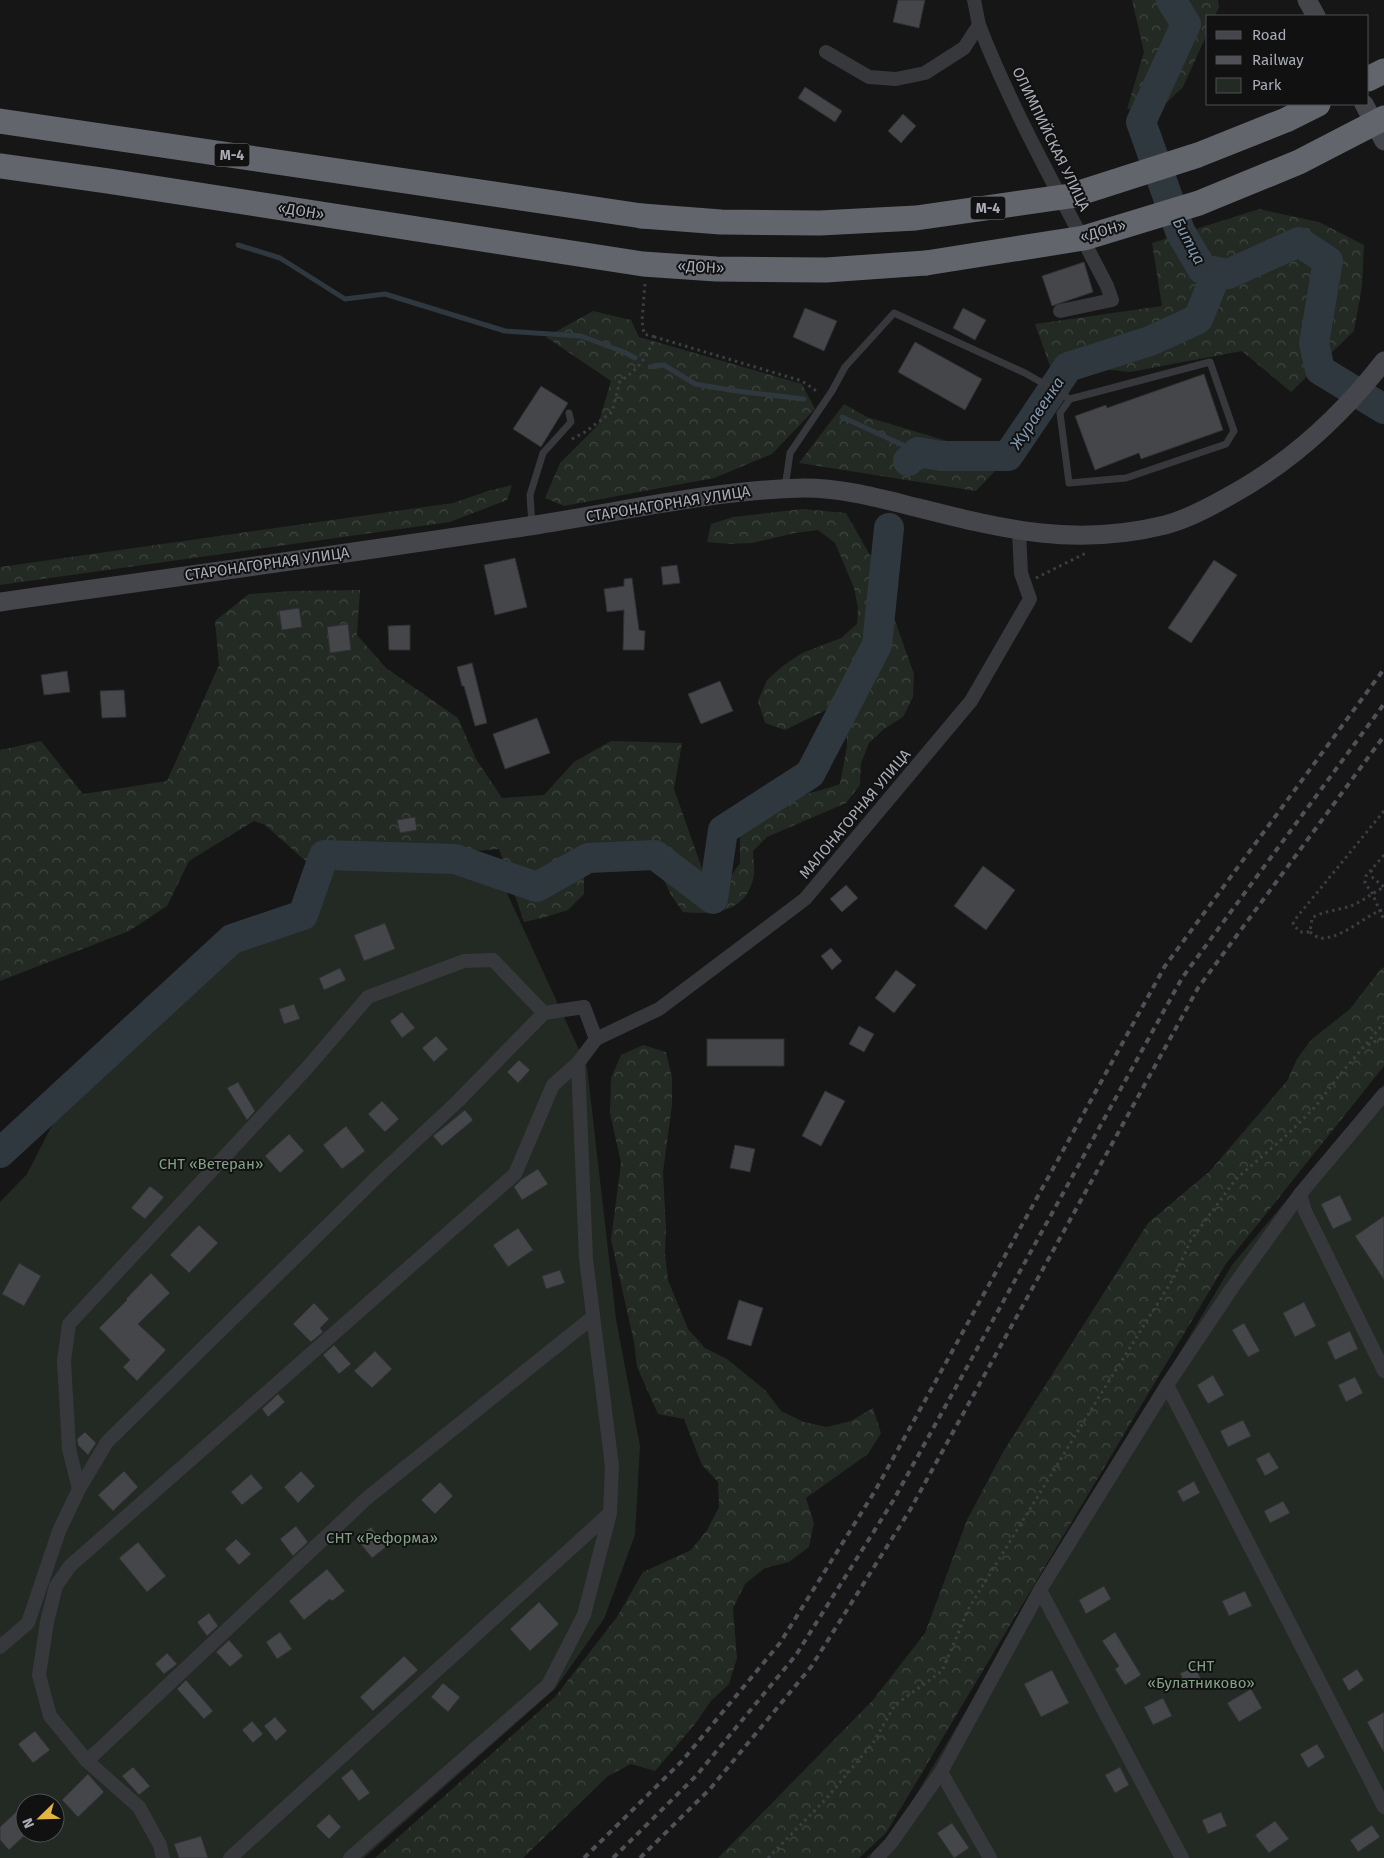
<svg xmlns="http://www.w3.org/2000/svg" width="1384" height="1858" font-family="'Fira Sans',sans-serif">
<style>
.green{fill:#222a23;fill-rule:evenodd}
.forest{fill:url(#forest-crowns)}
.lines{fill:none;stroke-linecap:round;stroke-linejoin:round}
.stream{stroke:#30383f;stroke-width:5}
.river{stroke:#30383f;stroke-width:30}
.building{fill:#45464a;stroke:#303033}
.path{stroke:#3d3e43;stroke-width:3;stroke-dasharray:2.5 4;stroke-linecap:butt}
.lane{stroke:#37383c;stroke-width:7}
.street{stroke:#37383c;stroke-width:14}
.secondary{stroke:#45464c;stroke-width:19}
.highway{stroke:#63656d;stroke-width:25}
.rail{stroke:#505157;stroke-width:4;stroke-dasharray:6 5;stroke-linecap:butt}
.highway-bridge{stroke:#63656d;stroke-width:25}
.labels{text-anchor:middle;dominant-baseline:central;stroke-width:4;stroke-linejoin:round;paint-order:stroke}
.shield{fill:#111112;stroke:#7b7e85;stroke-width:1}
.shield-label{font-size:14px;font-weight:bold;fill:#a9acb6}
.street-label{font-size:15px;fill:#a9acb6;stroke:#111112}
.park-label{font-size:15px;fill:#81a084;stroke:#111112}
.water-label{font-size:16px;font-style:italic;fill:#8298af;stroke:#111112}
</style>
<defs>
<pattern id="forest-crowns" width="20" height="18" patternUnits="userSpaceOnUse" patternTransform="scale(1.25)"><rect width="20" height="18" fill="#222a23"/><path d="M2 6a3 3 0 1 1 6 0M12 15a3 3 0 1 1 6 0" fill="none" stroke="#3f4641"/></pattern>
</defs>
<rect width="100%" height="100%" fill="#161617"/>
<g class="green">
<path d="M490,856L587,1067L616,1319L640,1446L635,1535L604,1619L555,1689L364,1858H0V1202L27,1174L86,1059L334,871ZM25,1803H55V1833H25Z"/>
<polygon points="1384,1084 1384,1858 866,1858 892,1835 1232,1265"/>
</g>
<g class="forest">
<polygon points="1132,0 1218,0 1219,7 1215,16 1208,16 1208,32 1183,87 1157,112 1127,109 1144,52"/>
<polygon points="1259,209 1319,222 1364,245 1362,286 1354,331 1291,392 1242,351 1130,372 1093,368 1051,369 1035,324 1162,306 1152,243"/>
<polygon points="593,311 631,320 639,337 802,384 815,409 772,454 714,478 564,506 545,498 560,463 598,425 611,381 546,337"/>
<polygon points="844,404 867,417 974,449 996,470 976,491 799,463"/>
<polygon points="512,485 507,500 450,522 0,585 0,567 453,503 488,491"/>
<path d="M802,509L846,513L874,562L914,674L913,697L903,717L884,729L869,743L861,763L860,785L846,803L767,837L753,851C753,859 755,868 754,875C747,913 715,915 683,912L671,895L661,874L643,860L622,852L599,854L584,871V894L568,910L546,917L524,922L499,849L309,864L265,825L254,821L189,861L167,906L129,931L0,981V750L41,741L83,794L167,781L219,665L215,621L249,594L291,591L360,590L357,635L386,668L458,718L476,759L502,798L544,795L574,762L611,741L682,743L674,789L704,874L724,886L740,863V830C759,819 777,804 798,797C812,792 826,789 840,784L847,746L846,718L826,710L785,730L765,723L758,701L767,680L784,665L802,653L841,638L857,624L858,608L854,588L835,543L818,530L795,533L752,543L729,544L707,542L711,524L733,517Z"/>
<polygon points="1384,967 1384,1066 1225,1265 886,1833 859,1858 718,1858 873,1700 925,1633 967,1520 1003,1452 1148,1223 1209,1172 1287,1081 1297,1059 1311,1040 1350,1009 1380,970"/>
<polygon points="643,1045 666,1052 672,1078 672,1105 663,1172 666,1228 665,1254 668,1280 688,1329 705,1348 727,1359 766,1391 781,1411 804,1422 827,1427 851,1421 873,1408 881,1433 868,1454 806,1498 814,1523 809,1547 789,1562 765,1568 745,1584 733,1608 737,1658 729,1684 711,1701 695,1724 655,1771 631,1764 608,1776 523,1858 375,1858 555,1697 617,1617 643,1572 691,1550 707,1530 719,1507 718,1482 702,1465 684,1419 658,1414 637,1367 634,1342 611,1240 621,1163 610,1113 611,1078 621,1055"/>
</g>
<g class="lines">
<g class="stream">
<polyline points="238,245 280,258 345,299 385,294 505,331 581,336 624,352 635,358"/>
<polyline points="650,367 664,365 695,384 736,391 804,399"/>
<polyline points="842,417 918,452"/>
</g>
<g class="river">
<polyline points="1171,0 1186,24 1141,122 1180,231 1202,269 1228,274 1299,242 1328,261 1314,343 1320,370 1384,409"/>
<polyline points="908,461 918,452 941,456 1008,456 1068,367 1150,341 1198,319 1217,272"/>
<polyline points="0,1153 232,939 303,915 324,855 455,859 537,887 588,858 655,855 713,899 723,830 810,774 877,645 889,528"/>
</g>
</g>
<g class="building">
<polygon points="898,0 925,0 919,28 893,22"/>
<polygon points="805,87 842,111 835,122 798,98"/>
<polygon points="903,114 916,126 901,143 888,131"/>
<polygon points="1084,262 1093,292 1052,306 1042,276"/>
<polygon points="805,308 837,321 824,351 793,337"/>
<polygon points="963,308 986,320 975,340 953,328"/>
<polygon points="915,342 982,379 965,410 898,372"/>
<polygon points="1204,374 1223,430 1141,459 1139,453 1095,470 1075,416 1106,405 1107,408"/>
<polygon points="541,386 568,403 541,447 513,429"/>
<polygon points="515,558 527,607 495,615 484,565"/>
<polygon points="1214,560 1237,575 1191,643 1168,628"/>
<polygon points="677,565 680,583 663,585 661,567"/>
<polygon points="632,578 639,630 645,631 644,650 623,650 624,610 607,612 604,589 624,586 624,579"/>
<polygon points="299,608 302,627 282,630 279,611"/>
<polygon points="348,624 351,650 330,653 327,627"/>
<polygon points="410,625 410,650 389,650 388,626"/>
<polygon points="472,663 487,723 475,726 464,686 462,686 457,667"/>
<polygon points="67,671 70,692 44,695 41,675"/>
<polygon points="720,681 733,711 701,724 688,694"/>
<polygon points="124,690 126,717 102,718 100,691"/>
<polygon points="537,718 550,753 505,769 493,734"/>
<polygon points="415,817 417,830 400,833 397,820"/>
<polygon points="983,866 1015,890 986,930 954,906"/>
<polygon points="846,885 858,898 842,912 830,899"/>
<polygon points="385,923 395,949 364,961 354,935"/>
<polygon points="831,948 842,961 832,970 821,956"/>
<polygon points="340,968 346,980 324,990 319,978"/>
<polygon points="896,970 916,985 894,1013 875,998"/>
<polygon points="294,1004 300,1019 284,1024 279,1009"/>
<polygon points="402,1012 415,1028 402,1038 390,1021"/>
<polygon points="859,1026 874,1034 864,1052 849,1044"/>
<polygon points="436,1036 448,1049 434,1062 422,1048"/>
<rect x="707" y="1039" width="77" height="27"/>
<polygon points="519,1060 530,1070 518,1083 507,1072"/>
<polygon points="238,1082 255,1111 247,1120 227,1088"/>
<polygon points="825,1091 845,1101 821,1146 802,1136"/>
<polygon points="382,1101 399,1119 385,1132 368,1114"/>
<polygon points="465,1110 473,1120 442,1146 433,1136"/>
<polygon points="346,1126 365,1151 342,1169 323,1145"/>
<polygon points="289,1134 304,1151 280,1173 265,1156"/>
<polygon points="735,1145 755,1149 750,1172 730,1168"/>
<polygon points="538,1169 548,1184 522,1200 514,1187 522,1179"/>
<polygon points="150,1186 164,1197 145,1219 131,1208"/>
<polygon points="1340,1195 1352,1220 1333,1229 1321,1204"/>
<polygon points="1384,1216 1384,1280 1355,1236"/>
<polygon points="199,1225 218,1243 189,1273 170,1255"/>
<polygon points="518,1228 533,1250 508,1267 493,1245"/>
<polygon points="19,1263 41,1276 24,1306 2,1294"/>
<polygon points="560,1270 565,1283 546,1289 542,1276"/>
<polygon points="151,1273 170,1293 138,1324 166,1350 137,1381 123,1367 130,1360 99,1328 127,1300 126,1299"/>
<polygon points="739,1300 763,1308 751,1346 727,1339"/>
<polygon points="1304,1302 1316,1326 1295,1337 1283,1313"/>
<polygon points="314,1303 329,1319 320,1328 323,1332 311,1342 293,1324"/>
<polygon points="1244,1323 1260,1351 1248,1357 1232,1330"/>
<polygon points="1350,1331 1358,1349 1335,1360 1327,1342"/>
<polygon points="334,1345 351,1364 339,1374 323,1355"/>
<polygon points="375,1351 392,1369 372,1388 354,1371"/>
<polygon points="1213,1375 1224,1395 1208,1404 1197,1385"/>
<polygon points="1355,1377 1363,1393 1346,1402 1338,1385"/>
<polygon points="278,1394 285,1402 268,1417 262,1409"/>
<polygon points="1243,1420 1251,1436 1228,1447 1220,1431"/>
<polygon points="85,1432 96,1443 88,1455 78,1445 77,1439"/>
<polygon points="1269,1452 1279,1468 1265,1476 1256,1459"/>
<polygon points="124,1471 138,1487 113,1511 98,1495"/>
<polygon points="301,1471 315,1486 298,1503 284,1487"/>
<polygon points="251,1474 263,1488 242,1505 231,1492"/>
<polygon points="1194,1481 1200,1493 1183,1502 1177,1491"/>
<polygon points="440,1482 453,1496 435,1514 421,1500"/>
<polygon points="1283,1501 1290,1513 1270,1523 1264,1511"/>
<polygon points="296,1526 308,1542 293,1556 280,1539"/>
<polygon points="371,1527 386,1547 372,1558 356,1538"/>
<polygon points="236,1539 251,1554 239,1565 225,1549"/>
<polygon points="138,1542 166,1576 147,1592 119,1558"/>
<polygon points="327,1569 345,1591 332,1601 330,1599 304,1620 289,1601"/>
<polygon points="1104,1586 1111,1599 1086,1614 1079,1600"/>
<polygon points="1245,1591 1252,1606 1229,1616 1222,1601"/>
<polygon points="539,1602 559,1624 530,1651 510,1629"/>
<polygon points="209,1613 218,1626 207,1636 197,1622"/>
<polygon points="280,1632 292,1649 277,1659 266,1642"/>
<polygon points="1115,1632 1141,1675 1125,1685 1115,1669 1119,1666 1102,1641"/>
<polygon points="229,1640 243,1656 230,1667 216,1652"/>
<polygon points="167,1653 177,1664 164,1674 155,1664"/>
<polygon points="404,1656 418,1670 373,1711 360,1697"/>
<polygon points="1196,1667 1202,1683 1187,1689 1180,1673"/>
<polygon points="1357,1669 1364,1680 1349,1691 1342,1679"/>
<polygon points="1052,1670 1069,1703 1041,1717 1024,1684"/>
<polygon points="186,1680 213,1711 204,1719 177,1689"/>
<polygon points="443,1683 460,1697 448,1712 431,1697"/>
<polygon points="1251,1689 1262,1708 1239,1722 1227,1703"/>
<polygon points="1163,1698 1172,1716 1153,1725 1144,1707"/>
<polygon points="1384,1712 1384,1753 1367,1722"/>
<polygon points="275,1717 287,1731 276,1741 264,1726"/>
<polygon points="252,1721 263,1734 253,1743 242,1730"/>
<polygon points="35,1731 50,1750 33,1763 18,1744"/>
<polygon points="1317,1744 1325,1757 1308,1768 1300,1754"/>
<polygon points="133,1767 150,1786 139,1795 122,1776"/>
<polygon points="1120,1767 1129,1785 1115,1793 1105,1775"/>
<polygon points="352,1769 370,1793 359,1801 341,1778"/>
<polygon points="88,1774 104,1792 78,1817 62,1800"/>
<polygon points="17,1811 25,1820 25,1835 9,1850 0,1840 0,1827"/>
<polygon points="1221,1812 1227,1826 1208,1834 1202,1820"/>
<polygon points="329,1814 341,1827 329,1839 316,1826"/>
<polygon points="1275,1821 1289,1839 1269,1853 1255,1835"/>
<polygon points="952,1823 969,1848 954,1858 937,1833"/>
<polygon points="1372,1825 1380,1837 1358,1852 1350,1840"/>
<polygon points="201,1836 208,1858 179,1858 174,1844"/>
</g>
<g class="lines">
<g class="path">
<polyline points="645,284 642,321 644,334 655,337"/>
<path d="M572,439L585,432L612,412L620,381C639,369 646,358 655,337L802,381L818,392"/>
<polyline points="1036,578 1086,553"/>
<path d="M1384,811L1297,917L1293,924L1300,932H1310L1312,918C1322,911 1341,910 1353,905C1364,900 1373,893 1384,887"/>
<polyline points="1384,855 1366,876 1365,883 1372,893 1384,920"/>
<polyline points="1371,870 1373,878 1384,887"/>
<path d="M1310,932C1314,935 1318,939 1324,938C1346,936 1364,916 1384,909"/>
<polyline points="1368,1045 1380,1039 1384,1039"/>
<polyline points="768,1858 826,1799 873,1743 895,1705 942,1671 969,1608 1099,1397 1173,1279 1191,1240 1236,1179 1289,1133 1316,1106 1338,1077 1384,1023"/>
</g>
<g class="lane">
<polyline points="785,488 790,453 832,391 845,367 894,313 1025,373 1070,399 1210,362 1234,431 1226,444 1126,478 1069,483 1060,413 1070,399"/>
<polyline points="532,525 530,495 543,453 571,422 569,413"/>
</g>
<g class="street">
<path d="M979,25C1014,115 1063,200 1107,286L1112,300L1060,311"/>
<polyline points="826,52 869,77 896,79 925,73 964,48 979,25 974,0"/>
<polyline points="1300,1194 1305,1211 1384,1371"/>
<polyline points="1167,1385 1384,1807"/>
<polyline points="79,1489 69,1449 64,1361 69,1324 307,1068 368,997 464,961 493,960 544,1013"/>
<polyline points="1040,1590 1182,1858"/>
<polyline points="0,1647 28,1623 59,1531 79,1489 107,1442 380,1174 458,1101 544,1013 584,1007 596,1039"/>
<polyline points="87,1761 367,1498 593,1317"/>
<polyline points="941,1772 990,1858"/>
<polyline points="163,1858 160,1845 139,1807 87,1761 50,1716 39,1675 47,1622 56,1586 70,1566 515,1174 553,1085 578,1063"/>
<polyline points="230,1858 610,1513"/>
<polyline points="350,1858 548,1685 584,1615 610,1513 612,1466 586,1259 578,1063 596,1039 659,1009 805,899 971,701 1030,599 1021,573 1019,531"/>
<polyline points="877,1858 891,1843 941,1772 1040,1590 1167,1385 1232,1288 1300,1194 1384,1094"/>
</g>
<g class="secondary">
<polyline points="1307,0 1316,16"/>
<polyline points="1364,104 1384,141"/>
<path d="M0,602C176,577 353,553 529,526C621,512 712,490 804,488C844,488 882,499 919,508C1006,530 1076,547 1165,525C1188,519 1210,507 1231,495C1291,462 1342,415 1384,361"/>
</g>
<g class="highway">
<polyline points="1368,79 1384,71"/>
<polyline points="0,121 642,216"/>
<polyline points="0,166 108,181 643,264 716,269 826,270 926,263"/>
</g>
<g class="rail">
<polyline points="584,1858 682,1761 780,1643 875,1491 1165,966 1384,669"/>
<polyline points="613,1858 696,1776 796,1655 893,1501 1182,978 1384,704"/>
<polyline points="640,1858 710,1789 811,1667 910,1510 1198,988 1384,736"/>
</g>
<g class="highway-bridge">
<polyline points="642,216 721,222 820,223 916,218 1070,196 1198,155 1286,120 1318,104"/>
<polyline points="926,263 1084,238 1199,203 1299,162 1384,118"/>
</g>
</g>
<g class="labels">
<g class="shield">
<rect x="214.5" y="143.5" width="35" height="23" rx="4"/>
<rect x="970.5" y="196.5" width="35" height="23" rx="4"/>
</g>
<g class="shield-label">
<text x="232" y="155">М-4</text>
<text x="988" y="208">М-4</text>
</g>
<g class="street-label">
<text transform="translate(1051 139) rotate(64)">ОЛИМПИЙСКАЯ УЛИЦА</text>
<text transform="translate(301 211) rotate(9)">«ДОН»</text>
<text transform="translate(1103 231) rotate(-16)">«ДОН»</text>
<text transform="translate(701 267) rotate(3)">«ДОН»</text>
<text transform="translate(668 504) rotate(-9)">СТАРОНАГОРНАЯ УЛИЦА</text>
<text transform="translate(267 564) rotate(-8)">СТАРОНАГОРНАЯ УЛИЦА</text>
<text transform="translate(855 814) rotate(-50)">МАЛОНАГОРНАЯ УЛИЦА</text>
</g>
<g class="park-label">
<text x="211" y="1164">СНТ «Ветеран»</text>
<text x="382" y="1538">СНТ «Реформа»</text>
<text x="1201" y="1666">СНТ<tspan x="1201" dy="17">«Булатниково»</tspan></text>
</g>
<g class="water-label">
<text transform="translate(1189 241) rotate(62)">Битца</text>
<text transform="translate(1037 413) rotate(-56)">Журавенка</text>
</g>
</g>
<rect x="1206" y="15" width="162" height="90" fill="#111112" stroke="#4e4f54"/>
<rect x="1216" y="31" width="25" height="8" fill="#45464c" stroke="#4e4f54"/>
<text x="1252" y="40" font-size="15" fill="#a9acb6">Road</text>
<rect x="1216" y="56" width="25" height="8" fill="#505157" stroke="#4e4f54"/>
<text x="1252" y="65" font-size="15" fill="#a9acb6">Railway</text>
<rect x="1216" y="78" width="25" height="15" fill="#222a23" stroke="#4e4f54"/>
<text x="1252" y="90" font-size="15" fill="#a9acb6">Park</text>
<g transform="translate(40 1818) rotate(247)"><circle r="24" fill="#111112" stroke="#4e4f54"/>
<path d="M0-4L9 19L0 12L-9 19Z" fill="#e3b442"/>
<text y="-8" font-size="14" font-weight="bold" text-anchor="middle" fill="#a9acb6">N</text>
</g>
</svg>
